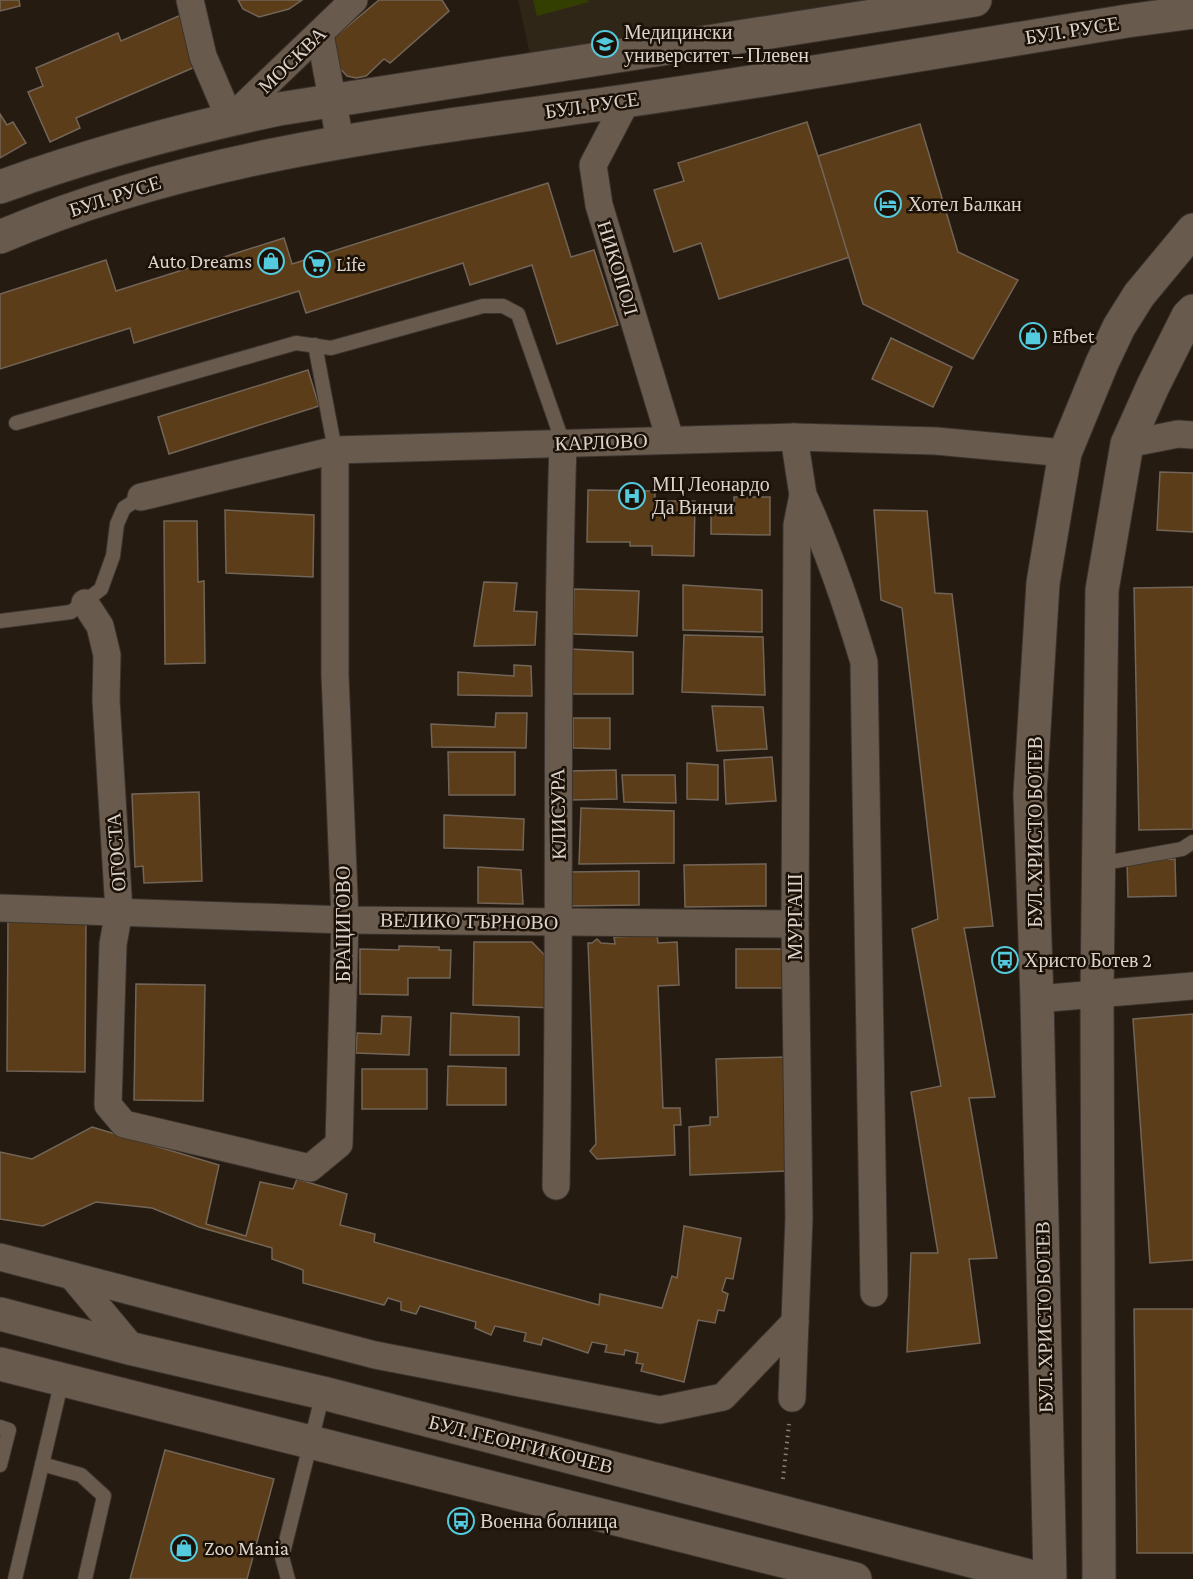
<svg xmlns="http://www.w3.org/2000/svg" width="1193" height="1579" font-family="'Crimson Pro',serif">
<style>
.education{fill:#302617}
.green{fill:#333f01}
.building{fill:#5c3d19;stroke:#726558;stroke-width:1.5}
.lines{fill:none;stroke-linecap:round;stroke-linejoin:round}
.lane-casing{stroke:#3b332e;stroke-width:16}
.street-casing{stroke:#3b332e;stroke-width:29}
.secondary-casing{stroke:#3b332e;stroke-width:35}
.path{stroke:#877f76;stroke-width:4;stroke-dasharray:1.5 4.5;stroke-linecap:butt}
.lane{stroke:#685b4e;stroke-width:14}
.street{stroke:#685b4e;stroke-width:27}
.secondary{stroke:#685b4e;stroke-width:33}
.labels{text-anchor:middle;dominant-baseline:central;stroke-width:5;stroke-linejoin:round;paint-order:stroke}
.street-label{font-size:20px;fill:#dbd4cd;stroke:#1c1107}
.poi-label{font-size:20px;fill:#dbd4cd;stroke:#1c1107;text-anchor:start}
</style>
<rect width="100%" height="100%" fill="#251b10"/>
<polygon class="education" points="518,0 939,0 534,72"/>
<polygon class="green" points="533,0 588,0 589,2 537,16"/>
<g class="building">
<polygon points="0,0 19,0 20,6 0,11"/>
<polygon points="238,0 302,0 289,9 259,17 243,9"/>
<polygon points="379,0 442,0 449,11 390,63 384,59 366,76 356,78 347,76 335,63 330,41"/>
<polygon points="181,15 202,64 76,118 80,128 50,142 28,92 43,86 36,68 118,33 121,41"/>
<polygon points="0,114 7,125 13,122 26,143 0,158"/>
<polygon points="807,122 850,257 719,299 701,243 674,252 654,190 684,181 678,163"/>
<polygon points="920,124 958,252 1018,280 973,359 863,304 818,156"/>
<polygon points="548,183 571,257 594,250 618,325 557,344 532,265 470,285 463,263 306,313 299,291 134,343 130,328 0,369 0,294 106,260 116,291 284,238 292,264"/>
<polygon points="891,338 952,367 933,407 872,379"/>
<polygon points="308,370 319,406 169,454 158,417"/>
<polygon points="1160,472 1193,473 1193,532 1157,530"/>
<polygon points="588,490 655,491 655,501 695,501 694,556 652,555 652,546 630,546 630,542 587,542"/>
<polygon points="734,497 770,497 770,535 711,534 711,513 734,514"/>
<polygon points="225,510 314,515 313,577 226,573"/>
<polygon points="874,510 927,511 935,593 952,594 993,926 964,928 995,1097 969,1098 997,1258 969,1259 980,1343 907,1352 911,1253 938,1253 911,1092 941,1086 912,929 938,919 902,608 881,600"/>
<polygon points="164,521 197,521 198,582 204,581 205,663 165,664"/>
<polygon points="484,582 517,583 514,611 537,612 535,645 474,646"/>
<polygon points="683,585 762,590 762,632 683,630"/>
<polygon points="1193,587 1193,829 1139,830 1134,588"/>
<polygon points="574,589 639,591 637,636 573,634"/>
<polygon points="684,635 763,637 765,695 682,692"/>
<polygon points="570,649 633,652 633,694 569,694"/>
<polygon points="514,665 531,666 532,696 458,695 458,672 514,676"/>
<polygon points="712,706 763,707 767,749 717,751"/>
<polygon points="496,713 527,713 526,748 432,747 431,724 495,727"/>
<polygon points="573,718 610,718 610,749 573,748"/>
<polygon points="448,752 515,752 515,795 449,795"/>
<polygon points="772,757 776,801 726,804 724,760"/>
<polygon points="687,763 718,765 718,800 687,799"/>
<polygon points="616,770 617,799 570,800 570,771"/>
<polygon points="622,775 675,775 676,803 624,802"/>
<polygon points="199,792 202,881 144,883 143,866 135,867 132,794"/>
<polygon points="581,808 674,811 674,863 579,864"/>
<polygon points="444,815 524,819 523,850 444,848"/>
<polygon points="1175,859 1176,896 1128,897 1127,861"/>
<polygon points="766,864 766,906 685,907 684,865"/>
<polygon points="478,867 521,870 523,904 478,903"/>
<polygon points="639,871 639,905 570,906 569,872"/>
<polygon points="8,919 86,920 85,1072 7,1071"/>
<polygon points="657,935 658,943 677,942 679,985 658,986 663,1108 680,1108 681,1125 674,1125 675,1155 597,1159 590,1151 596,1144 588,943 592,943 597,939 601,943 615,944 614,937"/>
<polygon points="474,942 532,942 553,964 554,1008 473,1005"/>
<polygon points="399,946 439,947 439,950 451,950 450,978 408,978 408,995 360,994 360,949 399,950"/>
<rect x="736" y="949" width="49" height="39"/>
<polygon points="136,984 205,985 203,1101 134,1100"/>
<polygon points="451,1013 519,1017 519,1055 450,1055"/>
<polygon points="1193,1014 1193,1260 1150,1263 1133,1019"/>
<polygon points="382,1016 411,1017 409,1055 356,1053 357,1033 381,1034"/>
<polygon points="784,1057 788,1171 690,1175 689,1127 710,1125 710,1117 718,1117 716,1059"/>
<polygon points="448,1066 506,1068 506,1105 447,1105"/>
<rect x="362" y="1069" width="65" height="40"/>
<polygon points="92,1127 219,1165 206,1224 246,1236 260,1182 293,1189 297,1179 347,1194 340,1225 375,1234 374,1242 599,1305 600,1294 662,1308 672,1276 677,1278 684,1226 741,1238 733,1279 726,1278 722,1291 728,1294 724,1311 718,1310 715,1323 698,1320 684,1382 641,1371 643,1364 636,1363 638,1353 625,1350 624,1355 605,1352 607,1345 592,1342 588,1353 543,1338 541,1345 524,1341 526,1333 495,1326 491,1335 475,1328 476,1322 420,1306 416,1314 401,1310 401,1302 388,1298 384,1305 303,1283 303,1270 272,1259 272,1248 199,1227 152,1208 96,1202 43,1226 0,1219 0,1152 32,1159"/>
<polygon points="1134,1309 1193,1309 1193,1553 1137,1553"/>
<polygon points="165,1450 274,1479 247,1579 130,1579"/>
</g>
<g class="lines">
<defs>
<g id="lane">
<polyline points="315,345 335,450"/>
<polyline points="16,423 296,343 331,348 483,306 503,306 518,314 563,443"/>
<polyline points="0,621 71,612 101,589 113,556 117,524 124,508 141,497"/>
<polyline points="1099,864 1182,849 1193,842"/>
<polyline points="0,1427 9,1430 0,1465"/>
<polyline points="42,1464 81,1475 104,1496 85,1579"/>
<polyline points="15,1579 62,1380"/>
<polyline points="288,1579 282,1557 323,1393"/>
</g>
<g id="street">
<polyline points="190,0 203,56 230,119 354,0"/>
<polyline points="320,34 340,141"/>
<polyline points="627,100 593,165 599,205 670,439"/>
<polyline points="1127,444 1178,434 1193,435"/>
<path d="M803,495C828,549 847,605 864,662L874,1293"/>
<polyline points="141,497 335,450 794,437 936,441 1065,453"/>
<polyline points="85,603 100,626 107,655 106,700 119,911 113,944 108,1105 124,1124 310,1168 339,1144 345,920 335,675 335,450"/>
<polyline points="0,908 345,920 795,924"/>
<polyline points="1037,999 1193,986"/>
<path d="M556,1186C561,938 555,690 563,443"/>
<polyline points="0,1257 375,1355 660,1410 723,1397 795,1322"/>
<polyline points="72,1276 133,1349"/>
<polyline points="792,1398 799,1218 795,924 797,525 803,495 794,437"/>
</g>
<g id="secondary">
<path d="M0,187C91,154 184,129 279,109L975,0"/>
<path d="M0,237C199,152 412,131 625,101C792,77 960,48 1127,21L1193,12"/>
<polyline points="0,1314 133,1349 323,1393 1041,1579"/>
<polyline points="0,1364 855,1579"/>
<polyline points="1050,1579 1037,999 1030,794 1043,583 1065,453 1102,363 1119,327 1139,295 1193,230"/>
<polyline points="1099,1579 1097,995 1102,590 1127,444 1153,386 1188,316 1193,311"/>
</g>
</defs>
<use href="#lane" class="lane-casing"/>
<use href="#street" class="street-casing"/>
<use href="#secondary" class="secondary-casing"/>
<polyline class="path" points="783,1479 789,1424"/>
<use href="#lane" class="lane"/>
<use href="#street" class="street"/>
<use href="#secondary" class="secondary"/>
</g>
<defs>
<symbol id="university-ring" viewBox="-11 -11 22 22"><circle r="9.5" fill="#1c1107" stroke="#54cade" stroke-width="1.5"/><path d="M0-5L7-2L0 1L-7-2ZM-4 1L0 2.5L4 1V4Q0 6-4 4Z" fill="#54cade"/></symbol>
<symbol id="hotel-ring" viewBox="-11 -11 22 22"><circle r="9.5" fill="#1c1107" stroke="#54cade" stroke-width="1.5"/><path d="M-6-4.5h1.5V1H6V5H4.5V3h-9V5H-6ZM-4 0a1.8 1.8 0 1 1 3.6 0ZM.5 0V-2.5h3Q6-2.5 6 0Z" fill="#54cade"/></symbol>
<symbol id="shop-ring" viewBox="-11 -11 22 22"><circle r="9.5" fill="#1c1107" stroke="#54cade" stroke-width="1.5"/><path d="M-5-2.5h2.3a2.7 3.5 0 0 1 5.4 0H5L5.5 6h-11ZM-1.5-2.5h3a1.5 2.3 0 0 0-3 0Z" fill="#54cade"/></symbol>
<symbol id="supermarket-ring" viewBox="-11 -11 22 22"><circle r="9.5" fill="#1c1107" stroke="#54cade" stroke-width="1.5"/><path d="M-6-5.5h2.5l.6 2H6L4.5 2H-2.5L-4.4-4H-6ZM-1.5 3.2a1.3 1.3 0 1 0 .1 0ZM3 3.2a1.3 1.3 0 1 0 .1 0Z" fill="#54cade"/></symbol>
<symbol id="hospital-ring" viewBox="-11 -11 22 22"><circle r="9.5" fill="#1c1107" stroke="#54cade" stroke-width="1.5"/><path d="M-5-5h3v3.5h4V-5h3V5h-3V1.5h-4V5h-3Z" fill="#54cade"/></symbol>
<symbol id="bus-ring" viewBox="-11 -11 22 22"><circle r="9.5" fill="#1c1107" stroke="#54cade" stroke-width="1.5"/><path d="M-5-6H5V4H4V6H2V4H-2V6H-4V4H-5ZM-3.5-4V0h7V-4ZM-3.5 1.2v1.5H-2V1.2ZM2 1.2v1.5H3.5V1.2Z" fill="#54cade"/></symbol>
</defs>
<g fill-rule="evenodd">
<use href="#university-ring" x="590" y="29" width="30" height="30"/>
<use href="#hotel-ring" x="873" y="189" width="30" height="30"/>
<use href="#shop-ring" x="256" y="246" width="30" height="30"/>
<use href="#supermarket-ring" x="302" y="249" width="30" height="30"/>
<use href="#shop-ring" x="1018" y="321" width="30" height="30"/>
<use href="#hospital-ring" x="617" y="481" width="30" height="30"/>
<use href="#bus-ring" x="990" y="945" width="30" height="30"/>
<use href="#bus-ring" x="446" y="1506" width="30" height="30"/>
<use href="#shop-ring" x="169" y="1533" width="30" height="30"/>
</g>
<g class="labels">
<g class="street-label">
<text transform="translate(1072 30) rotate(-9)">БУЛ. РУСЕ</text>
<text transform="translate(292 60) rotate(-44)">МОСКВА</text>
<text transform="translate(592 105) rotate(-8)">БУЛ. РУСЕ</text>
<text transform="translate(115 196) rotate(-18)">БУЛ. РУСЕ</text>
<text transform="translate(618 268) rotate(73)">НИКОПОЛ</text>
<text transform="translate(601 442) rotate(-2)">КАРЛОВО</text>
<text transform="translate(558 814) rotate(-91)">КЛИСУРА</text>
<text transform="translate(1035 832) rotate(-90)">БУЛ. ХРИСТО БОТЕВ</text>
<text transform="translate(116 852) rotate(-94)">ОГОСТА</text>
<text transform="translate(795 917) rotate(-90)">МУРГАШ</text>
<text transform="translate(469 921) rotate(1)">ВЕЛИКО ТЪРНОВО</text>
<text transform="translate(343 924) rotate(-90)">БРАЦИГОВО</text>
<text transform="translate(1044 1317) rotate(-91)">БУЛ. ХРИСТО БОТЕВ</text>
<text transform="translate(521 1444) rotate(14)">БУЛ. ГЕОРГИ КОЧЕВ</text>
</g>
<g class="poi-label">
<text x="624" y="32">Медицински<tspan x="624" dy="23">университет – Плевен</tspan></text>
<text x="908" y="204">Хотел Балкан</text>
<text x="252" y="261" text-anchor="end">Auto Dreams</text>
<text x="336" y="264">Life</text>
<text x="1052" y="336">Efbet</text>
<text x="652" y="484">МЦ Леонардо<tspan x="652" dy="23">Да Винчи</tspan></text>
<text x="1024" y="960">Христо Ботев 2</text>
<text x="480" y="1521">Военна болница</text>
<text x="204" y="1548">Zoo Mania</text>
</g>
</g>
</svg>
